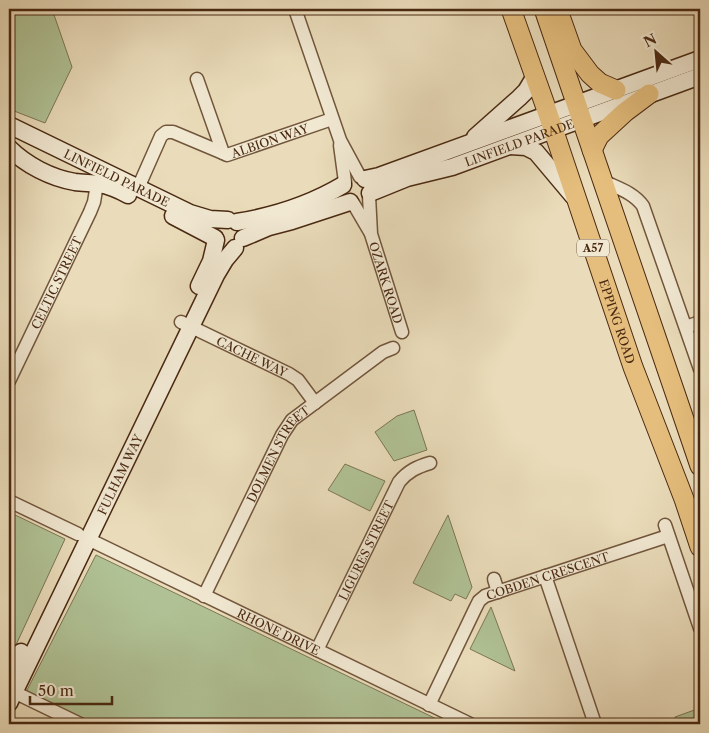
<svg xmlns="http://www.w3.org/2000/svg" width="709" height="733" font-family="'Libre Caslon Text',serif">
<style>
.green{fill:#b0c295;stroke:#7d7654}
.lines{fill:none;stroke-linecap:round;stroke-linejoin:round}
.street-casing{stroke:#72563c;stroke-width:15}
.secondary-casing{stroke:#4a2912;stroke-width:19}
.primary-casing{stroke:#4a2912;stroke-width:21}
.street{stroke:#f1e8d2;stroke-width:12}
.secondary{stroke:#f1e8d2;stroke-width:16}
.primary{stroke:#e5be7d;stroke-width:19}
.labels{text-anchor:middle;dominant-baseline:central;stroke-width:4.5;stroke-linejoin:round;paint-order:stroke}
.shield{fill:#f1e8d2;stroke:#7c624c;stroke-width:1}
.shield-label{font-size:11px;font-weight:bold;fill:#4a2912}
.street-label{font-size:12px;fill:#4a2912;stroke:#f1e8d2}
</style>
<rect width="100%" height="100%" fill="#eadcba"/>
<filter id="stains"><feTurbulence type="fractalNoise" baseFrequency=".004" numOctaves="4"/><feColorMatrix values="0 0 0 0 .2 0 0 0 0 .09 0 0 0 0 .02 0 0 0 .5 -.17"/></filter>
<radialGradient id="worn" r=".72"><stop offset=".6" stop-color="#630" stop-opacity="0"/><stop offset="1" stop-color="#630" stop-opacity=".3"/></radialGradient>
<g class="green">
<polygon points="9,9 52,9 72,67 45,123 9,109"/>
<polygon points="414,410 427,450 394,461 375,432 397,416"/>
<polygon points="345,464 385,481 370,511 328,490"/>
<polygon points="9,512 65,539 9,660"/>
<polygon points="448,515 472,587 466,599 455,594 451,601 413,583"/>
<polygon points="96,555 447,724 84,724 25,694"/>
<polygon points="491,607 515,671 470,649"/>
<polygon points="700,708 700,724 677,724 675,717"/>
</g>
<g class="lines">
<defs>
<g id="street">
<polyline points="295,9 340,140 360,177"/>
<path id="s1" d="M197,79L223,153L227,155L332,119"/>
<polyline points="340,145 345,182"/>
<path d="M603,181C617,188 633,192 643,206L700,369"/>
<polyline points="138,188 161,136 166,132 173,132 223,153"/>
<path id="s2" d="M369,196L371,234L402,332"/>
<polyline points="353,203 370,232"/>
<path id="s3" d="M181,322L289,374L298,380L315,403"/>
<polyline points="686,327 700,322"/>
<path id="s4" d="M9,381L90,212L94,202L97,184"/>
<polyline points="9,501 78,534"/>
<polyline points="665,525 700,628"/>
<path id="s5" d="M88,539L470,724"/>
<polyline points="545,576 595,724"/>
<polyline points="494,579 498,592"/>
<path id="s6" d="M204,596L282,435L292,420L383,352L393,348"/>
<path id="s7" d="M317,650L399,482C408,471 417,467 430,463"/>
<polyline points="14,692 80,724"/>
<path id="s8" d="M429,705L475,609L479,601L485,596L668,536"/>
</g>
<g id="secondary">
<path id="s9" d="M9,125L190,213L210,219L228,220"/>
<polyline points="475,137 519,98 526,91 535,76"/>
<polyline points="510,146 526,147 536,152 573,196"/>
<path d="M9,148C26,165 51,178 75,182C83,183 91,183 99,184C109,186 119,190 128,195"/>
<polyline points="365,179 379,176 700,59"/>
<path id="s10" d="M370,193L407,178L452,167L700,76"/>
<polyline points="173,216 215,238"/>
<path d="M237,222C274,216 311,204 343,185"/>
<polyline points="243,238 269,227 292,221 350,202"/>
<polyline points="199,286 211,261 216,240"/>
<polyline points="9,677 21,652"/>
<path id="s11" d="M9,703L216,275L225,260L235,248"/>
</g>
<g id="primary">
<path id="s12" d="M511,9L544,102L633,367L684,499L700,547"/>
<polyline points="544,9 700,466"/>
<polyline points="561,19 572,50 590,74 600,83 616,90"/>
<polyline points="592,150 599,136 625,112 649,94"/>
</g>
</defs>
<use href="#street" class="street-casing"/>
<use href="#secondary" class="secondary-casing"/>
<use href="#primary" class="primary-casing"/>
<use href="#street" class="street"/>
<use href="#secondary" class="secondary"/>
<use href="#primary" class="primary"/>
</g>
<g class="labels">
<rect class="shield" x="577" y="239.5" width="32" height="17" rx="4"/>
<g class="shield-label">
<text x="593" y="248">A57</text>
</g>
<g class="street-label">
<text stroke="none"><textPath href="#s1" startOffset="128">ALBION WAY</textPath></text>
<text stroke="none"><textPath href="#s10" startOffset="158">LINFIELD PARADE</textPath></text>
<text stroke="none"><textPath href="#s9" startOffset="120">LINFIELD PARADE</textPath></text>
<text stroke="none"><textPath href="#s4" startOffset="109">CELTIC STREET</textPath></text>
<text stroke="none"><textPath href="#s2" startOffset="89">OZARK ROAD</textPath></text>
<text stroke="none"><textPath href="#s12" startOffset="330">EPPING ROAD</textPath></text>
<text stroke="none"><textPath href="#s3" startOffset="79">CACHE WAY</textPath></text>
<text stroke="none"><textPath href="#s6" startOffset="161">DOLMEN STREET</textPath></text>
<text stroke="none"><textPath href="#s11" startOffset="254">FULHAM WAY</textPath></text>
<text stroke="none"><textPath href="#s7" startOffset="111">LIGURES STREET</textPath></text>
<text stroke="none"><textPath href="#s8" startOffset="189">COBDEN CRESCENT</textPath></text>
<text stroke="none"><textPath href="#s5" startOffset="212">RHONE DRIVE</textPath></text>
</g>
</g>
<rect width="709" height="733" fill="none" stroke="#eadcba" stroke-width="30"/>
<rect x="10" y="10" width="689" height="713" fill="none" stroke="#4a2912" stroke-width="2.5"/>
<rect x="15" y="15" width="679" height="703" fill="none" stroke="#4a2912"/>
<g transform="translate(656 52) rotate(333)" stroke="#f1e8d2" stroke-width="4" paint-order="stroke">
<path d="M0-4L9 19L0 12L-9 19Z" fill="#4a2912"/>
<text y="-8" font-size="14" font-weight="bold" text-anchor="middle" fill="#4a2912">N</text>
</g>
<path d="M30 696v8h82v-8" fill="none" stroke="#4a2912" stroke-width="2.5"/>
<text x="38" y="696" font-size="15" fill="#4a2912" stroke="#f1e8d2" stroke-width="4" paint-order="stroke">50 m</text>
<rect width="100%" height="100%" filter="url(#stains)"/>
<rect width="100%" height="100%" fill="url(#worn)"/>
</svg>
